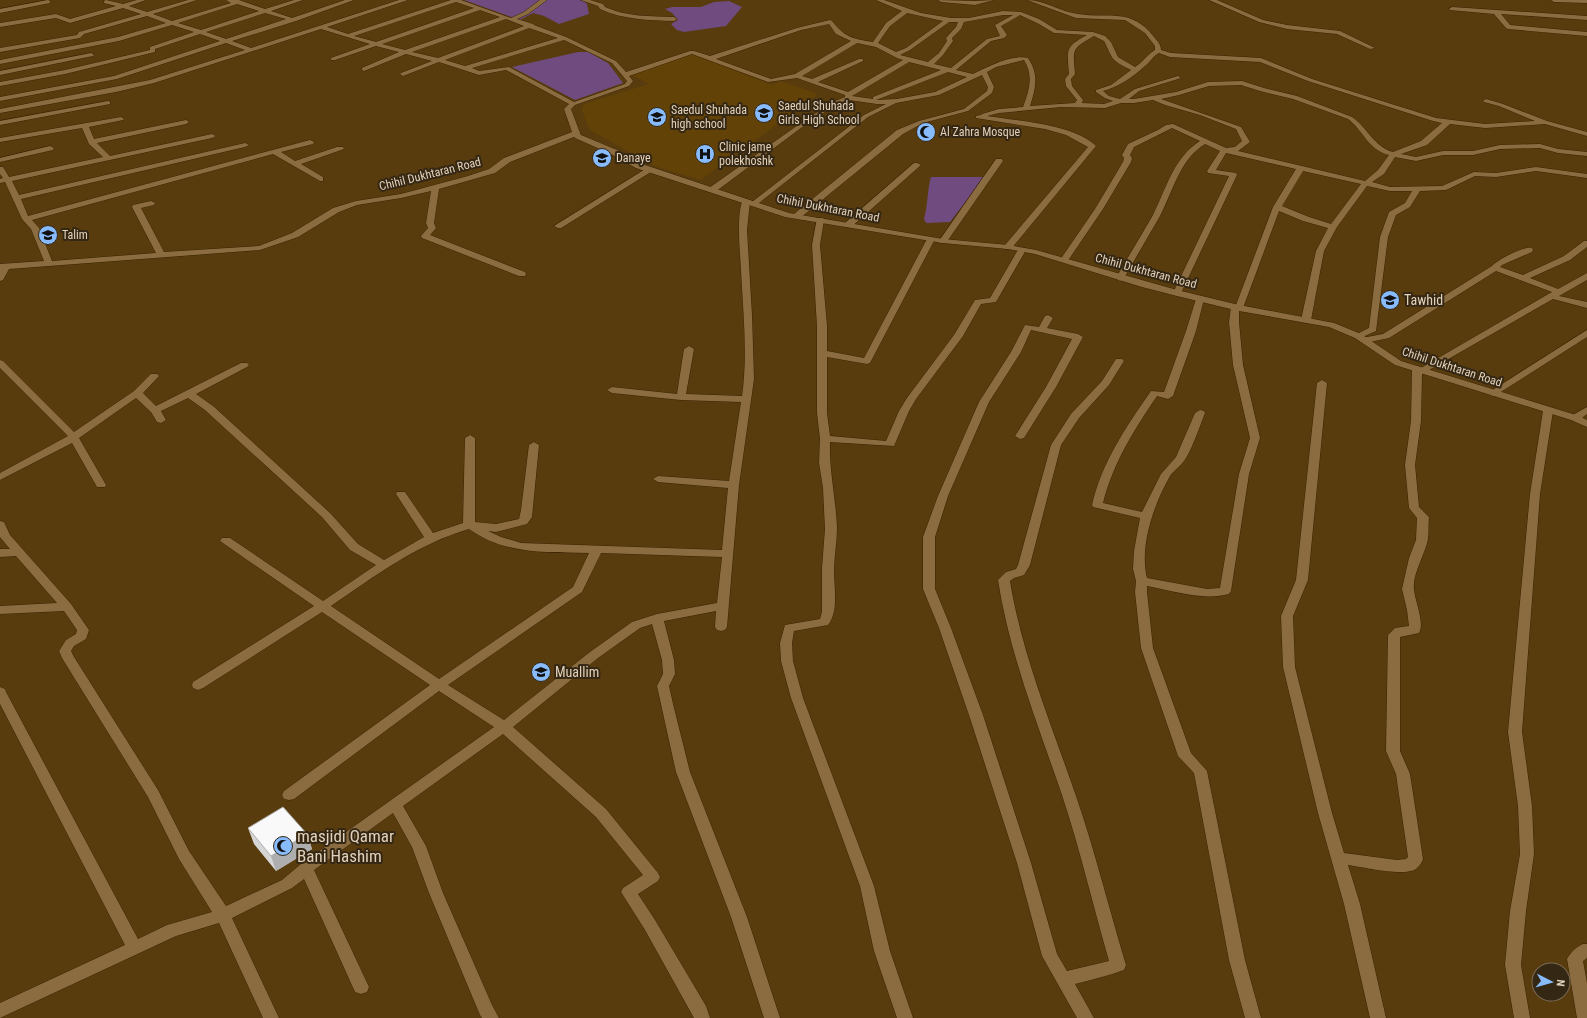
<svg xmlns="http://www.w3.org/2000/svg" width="1587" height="1018" font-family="'Roboto Condensed',sans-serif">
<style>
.built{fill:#634207}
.green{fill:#6f4b7f}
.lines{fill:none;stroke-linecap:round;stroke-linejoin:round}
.minor-casing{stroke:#3a2402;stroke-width:1}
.tertiary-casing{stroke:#3a2402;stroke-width:1}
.minor{fill:#8b6c41;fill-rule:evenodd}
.tertiary{fill:#8b6c41;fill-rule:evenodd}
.wall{fill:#d6d6d6}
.shaded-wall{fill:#aeaeae}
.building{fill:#f9f9f9;stroke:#aeaeae}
.labels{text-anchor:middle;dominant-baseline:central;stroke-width:4;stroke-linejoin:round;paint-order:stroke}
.far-poi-label{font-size:12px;fill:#e3d2bb;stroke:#342714;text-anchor:start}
.far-street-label{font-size:12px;fill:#e3d2bb;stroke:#342714}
.poi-label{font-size:14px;fill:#e3d2bb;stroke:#342714;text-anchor:start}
.near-poi-label{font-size:17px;fill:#e3d2bb;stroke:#342714;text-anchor:start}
</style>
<rect width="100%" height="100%" fill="#593c0e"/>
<polygon class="built" points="691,54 772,85 781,81 818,94 701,180 654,166 592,131 587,125 582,110 584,104 649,84 632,75"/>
<g class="green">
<polygon points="464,0 583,0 587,4 589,14 559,24 544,16 533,13 520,20"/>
<polygon points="729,1 742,7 726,26 684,32 677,30 671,24 678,20 672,13 665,9 672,7 701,7 714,2"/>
<polygon points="578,52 588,52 608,63 623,83 575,100 512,67"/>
<path d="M931,177H985L950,222L926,223L924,219C928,205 927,191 931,177Z"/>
</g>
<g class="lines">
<defs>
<g id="minor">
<polygon points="48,0 50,1 50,3 0,13 0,9"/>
<path d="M106,0L123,4L137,0H146L129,6L147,12L188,0H197L153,14L172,21L231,3L226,0H239L265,9L294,0H303L271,11L292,18L345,0H354L296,21L232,41L251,48L399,0H408L327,27L348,34L451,0H461L511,18L524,12L540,0H547L528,14L517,19L533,24L534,25L566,37L616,61L626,72L690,51H694L710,56L797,28L830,20L832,21C844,37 853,39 873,42L886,23L902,11L876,0H884L921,13L951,18H969L1003,11L1021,12L1039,19L1057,30L1093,32L1105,36L1111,42L1118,57L1135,67C1143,62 1147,55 1155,50V46L1145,33L1125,20L1076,18L1027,0C1045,0 1060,12 1078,14C1109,19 1131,7 1154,37C1157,41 1161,44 1161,50L1171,53L1261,58L1312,79L1436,118L1485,124L1535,121L1499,106L1484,102L1483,101L1486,99L1503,104L1547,121L1587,132V136L1545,124L1485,128L1450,124L1427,145L1401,154L1416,157L1443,151H1473L1500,145L1540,144L1558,149L1587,152V156L1558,153L1540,148L1500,149L1473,155H1443L1416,161L1395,157L1384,174L1372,182L1390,187L1442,186L1474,172L1496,173L1536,167L1587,174V178L1536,171L1496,177L1475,176L1446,190L1420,191L1410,207L1396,215L1388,237L1376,331L1358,339L1353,336L1369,328L1380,237L1389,212L1405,203L1412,191H1390L1367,186L1337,227L1324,251L1311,320L1306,323L1301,320L1316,251L1328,228L1303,221L1279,211L1243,308L1239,311V322L1243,365L1260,438L1249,474L1231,591L1229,594C1203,601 1174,591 1147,586V592L1153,648L1191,753L1207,771L1245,960L1261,1018H1245L1229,960L1194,773L1178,756L1141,648L1135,592L1136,581L1133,569L1134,551L1140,518L1093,507L1092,505C1102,462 1126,427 1151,391L1164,392L1186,331L1196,299L1197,297H1203L1204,299L1196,331L1173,396L1168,399L1157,396C1134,430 1113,463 1103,503L1142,512L1161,474L1176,457L1195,413L1200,410L1204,411L1205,413C1199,428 1194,444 1186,458C1182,465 1174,470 1170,476C1154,504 1139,546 1147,578L1207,589L1220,588L1239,474L1250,438L1233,365L1229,322L1231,307L1236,305L1273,207L1296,169L1226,153L1216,170L1236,173L1237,175L1181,293L1177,296L1173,293L1229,176L1208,173L1207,171L1220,151L1205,144C1180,159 1173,191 1160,216C1148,237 1136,257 1124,278L1120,281L1116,278C1128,257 1141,236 1153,215C1166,189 1174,157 1200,141L1172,128L1134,147L1130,155L1132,158L1131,162L1103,209L1067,262H1061L1060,260L1095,209L1123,162L1124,158L1122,155L1128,144L1158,130L1166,125L1173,124L1226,148L1235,147L1242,141L1236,129L1200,115L1165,105L1153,100L1134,103H1121L1105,108L1061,107L999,113L987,116C1017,121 1074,124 1096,146L1011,249H1005L1004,247L1005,245L1088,147L1066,135L1045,129L976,118V116L981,115L982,114L999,109L1023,107C1029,91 1034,76 1024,60L996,67L987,72L994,87L992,93L968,111L923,123L903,134L800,218H797L793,216L794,214L897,130L919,121L964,109L987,91L988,87L982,75L939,95L896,103L868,117L755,206L751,204L752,202L864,115L886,104H877L849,100L837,104L805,125L715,192H709V188L801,123L833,102L845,97V95L797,78L768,82L692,54L629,76L633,81L629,86L575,105L571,109L580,133L579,135L510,162L495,173L439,189L434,223L436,228L430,235L525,272L526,274L525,276H519L422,238L421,236L428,228L426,223L431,191L401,198L357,205L339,212L298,237L260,250L9,269L3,280L0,281V264L44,261L31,229L22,219L5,182L0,183V179L3,178L0,174V167H3L9,177L103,157L89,144L82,128L0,142V138L121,117L124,119L123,120L89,127L94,139L186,120L189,122L186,124L97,143L110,156L212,134L216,136L212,138L12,181L19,195L245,143L249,145L245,147L21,199L28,216L310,140L314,142L313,144L281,152L295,161L337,147H343L344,149L301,164L323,177V181H320L273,154L32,220L39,228L52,261L156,253L132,207L133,205L151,201L155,203L154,205L141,208L164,252L259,246L292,233L333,208L356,201L401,194L468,176L489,169L504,158L572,132L564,109L569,104L506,70L479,75L439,62L403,76L400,74L401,73L432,61L406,54L364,71L362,70V68L399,52L376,46L335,60H331V58L370,44L321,29L154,83L116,92L0,113V109L150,80L245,50L226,43L117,79L0,101V97L114,76L220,41L200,34L155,49V52L65,74L0,86V82L65,70L150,50V47L194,32L172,25L119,41L0,64V60L118,37L166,23L147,16L84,34L80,38L0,52V48L77,35L79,32L141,14L123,8L70,23L56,18L0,27V23L56,14L70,19L116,6L104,3V1ZM456,2L474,8L376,42L354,36ZM237,4L259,11L201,30L178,23ZM480,10L500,17L405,50L382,44ZM265,13L286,19L226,39L206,32ZM907,13L943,21L906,48L896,52L878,43L890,26ZM1003,15H1013L995,25L1000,36L987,39L951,68L934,64L943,55L953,41L952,38L961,29L964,22ZM1020,15L1039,24L1054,33L1087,35C1065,47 1067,49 1069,74L1065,79L1066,86L1077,100L1075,103L1030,106C1036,88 1039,74 1028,58C1012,54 987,67 973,74L956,70L991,41L1004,38L1007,35L1001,26ZM506,19L524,26L438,58L412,52ZM949,22H958L956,27L946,38L947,41L939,53L928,62L900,55L910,50ZM829,24L836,34L851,41L795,74L771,79L716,59L801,30ZM529,28L558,38L465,66L445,60ZM1094,36L1104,41C1114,61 1110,59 1131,70L1111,85L1096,90V92L1105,98L1113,101L1104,104L1082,103L1083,100L1072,86L1071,79L1075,74C1073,49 1071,49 1094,36ZM564,40L612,63L627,81L625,84L574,102L509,67L479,71L472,68ZM857,43L876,47L897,58L903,60L848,92L818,82L863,61V59H859L812,79L802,76ZM1159,53L1170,57L1260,62L1308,81L1433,121L1442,123L1421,141L1393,152C1374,147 1367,127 1352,117L1297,96L1264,88L1242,81L1208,82L1176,92L1134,99H1129L1139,91L1181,78L1178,76L1135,89L1120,99L1109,96L1103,91C1118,87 1133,77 1145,66C1151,61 1152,57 1159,53ZM909,62L941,70L873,97V99L852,96ZM948,72L967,77L935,92L897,99L876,100ZM1241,85L1260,91L1293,99L1348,119C1364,131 1368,150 1389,155L1378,170L1365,181L1238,151L1250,142L1241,127L1161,99L1179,95L1209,86ZM1303,171L1361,184L1331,224L1309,217L1282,206Z"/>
<path d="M581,0H590L603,4L605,7C627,17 650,16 674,17L677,19L674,21C649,20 624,20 600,9L598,6Z"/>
<polygon points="938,0 975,1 994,0 975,5 941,2"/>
<polygon points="1209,0 1217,0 1263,20 1287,25 1340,31 1375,48 1370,49 1337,34 1287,29 1259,22"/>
<polygon points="1551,0 1587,0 1587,3 1554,2"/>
<polygon points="1452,7 1587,16 1587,20 1501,14 1510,25 1587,32 1587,36 1508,29 1506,28 1494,14 1450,10 1449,9"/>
<polygon points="91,53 94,55 93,56 0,75 0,71"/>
<polygon points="108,101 110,102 110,104 0,125 0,121"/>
<polygon points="50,146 54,148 53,150 0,162 0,158"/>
<polygon points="996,159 1002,159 1003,161 946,243 940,243 939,241"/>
<polygon points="914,163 917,163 921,165 851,227 845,227 845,223"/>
<polygon points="647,168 650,168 654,170 561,228 558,228 554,226"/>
<path d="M743,199H746L750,201L747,230L752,315L754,379L739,485L727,627L725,630L721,631L717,630L715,627L716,611L664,621L674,660L675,674L669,686L673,704L690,772L747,917L780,1018H764L731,917L676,772L657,686L663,674L662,660L652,624L640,628L598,658L513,727L606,809L658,873L660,877L658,881L638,894L655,920L706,1006L710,1018H694L645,930L621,892L623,888L643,875L596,817L503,734L403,806L426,846L443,893L492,1005L499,1018H482L480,1015L429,893L412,847L393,813L314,870L369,987L367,992L361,994L355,992L304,879L292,888L232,918L279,1018H263L219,923L176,936L0,1018V1003L125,945L0,704V687L5,689L6,692L138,939L167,925L212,912L179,859L148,797L62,658L59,651L66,640L76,634L77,630L64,611L0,614V606L57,603L16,556L0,557V549H10L0,537V521L4,522L10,535L71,604L89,630L86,639L74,646L71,651L74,657L158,790L189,851L226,906L282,880L301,864L494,727L439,691L294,799L289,800L284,799L282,795L284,791L430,685L322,612L203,688L198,690L193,688L192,685L193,682L314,606L220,541L222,538H230L323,601L376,565L350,550L322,517L205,410L188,398L161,411L166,420L161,423L157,422L151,412L136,398L79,438L106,485L105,487H97L72,443L0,480V473L68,436L0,368V360L3,361L74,432L134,391L151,374H157L159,376L143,393L156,406L241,363H247L249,365L247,367L196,394L213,406L330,513L358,544L384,560L424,537L396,494L397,492H405L433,533L463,523L465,438L470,435L475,438V522L496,524L519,519L521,510L529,445L534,442L539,445L532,517L527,524L496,532L488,531L501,537L521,543L722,550L728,488L658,482L653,479L658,476L729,481L741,402L681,400L612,393L607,390L612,387L677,394L684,349L689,346L694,349L686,394L742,396C748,355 743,311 741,270C740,251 736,216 743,199ZM469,529C505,555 547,552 589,553L573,587L439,679L331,606C375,576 417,544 469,529ZM601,553L722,557L717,603L657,614L632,622L590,652L504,720L448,685L582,592Z"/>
<path d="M817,218H823L824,220L820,245L827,326V351L864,358L927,239L931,237L935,239L870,363L867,364L827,357V413L830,436L886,441L899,411L907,398L954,335L975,300L990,298L1019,248H1025L1026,250L996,302L981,304L963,336L916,399L909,411L894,446L830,442C829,471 836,499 837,528C837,542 834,557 834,571C834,588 839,611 828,625L794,631L792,643L793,661L803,698L874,886L890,951L913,1018H897L874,951L860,886L791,698L781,661L780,643L785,625L820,619L822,612V568L825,529L823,488L819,463L820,439L817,413V326L812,245Z"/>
<path d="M1584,241H1587V247L1570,260L1530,278L1558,289L1587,273V280L1559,296L1587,302V308L1553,299L1422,374L1421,421L1415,465L1419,507L1429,517C1428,524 1429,532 1428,539C1425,555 1412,574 1414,590C1415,601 1425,623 1419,633L1400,637V751L1410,774L1423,859C1422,863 1419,866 1416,869C1404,877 1363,867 1348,865L1360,904L1386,1018H1370L1344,904L1318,813L1283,667L1281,616L1296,580L1317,383L1322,380L1327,383L1308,580L1293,616L1295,667L1332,813L1344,853L1397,860L1406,859L1408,857L1396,774L1386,751L1388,635L1395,628L1409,626L1407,610L1402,589L1409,558L1416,540L1417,518L1409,508L1405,465L1411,421L1412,369L1417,366L1421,368L1552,292L1496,271L1389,338L1365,343L1360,340L1362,338L1383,334L1492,266C1497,260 1524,246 1532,248L1533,250L1532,252L1502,265L1500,267L1523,275L1564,256Z"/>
<path d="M1048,315L1053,318L1047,328L1078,334L1083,337L1056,387L1024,438L1020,439L1015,436L1046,387L1072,339L1031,330L1021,352L989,402L948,496L935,537V589L951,628L983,715L1031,863L1057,954L1067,971L1109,961C1093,906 1080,849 1062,795C1038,725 1009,653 998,580L1006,572L1016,569L1018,565L1051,445L1071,414L1102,381L1116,359H1122L1124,361L1109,385L1079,418L1061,445L1030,565L1024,575L1014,578L1010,581C1022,655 1052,726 1076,796C1095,851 1109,909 1126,965L1124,970C1107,976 1091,980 1075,984L1094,1018H1077L1042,956L1017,863L969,715L939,628L923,589V537L938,496L979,402L1011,352L1025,325L1039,327L1045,316Z"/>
<polygon points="1587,330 1587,337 1496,395 1493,396 1488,393"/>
<polygon points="1587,407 1587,414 1579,420 1571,420 1570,418 1571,416"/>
<polygon points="1548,408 1553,411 1540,494 1522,732 1532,806 1534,854 1526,911 1521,965 1530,1018 1514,1018 1505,965 1510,911 1520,854 1518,806 1508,732 1530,494 1543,411"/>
<path d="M1583,944H1587V958L1583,961L1587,983V1018H1577L1567,959C1571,952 1576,947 1583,944Z"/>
</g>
<polygon id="tertiary" points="573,131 579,131 581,135 617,150 642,164 789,213 943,239 1008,245 1036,250 1177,290 1239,305 1334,323 1361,334 1401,361 1579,416 1587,420 1587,427 1571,420 1395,365 1355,338 1329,327 1239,311 1177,296 1142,287 1035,254 1008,249 943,243 785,217 636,168 611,154 575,138 572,133"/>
</defs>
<use href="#minor" class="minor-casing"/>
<use href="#tertiary" class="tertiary-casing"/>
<use href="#minor" class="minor"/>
<use href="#tertiary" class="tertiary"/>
</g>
<polygon class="wall" points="248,828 307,834 312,849 276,871 254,844"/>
<polygon class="shaded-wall" points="307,834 312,849 276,871 271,856"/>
<polygon class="building" points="283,807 307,834 271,856 248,828"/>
<defs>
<symbol id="school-disc" viewBox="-11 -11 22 22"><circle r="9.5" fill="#88bbfc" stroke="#342714"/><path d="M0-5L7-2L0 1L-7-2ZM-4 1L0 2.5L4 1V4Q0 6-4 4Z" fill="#111"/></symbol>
<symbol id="mosque-disc" viewBox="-11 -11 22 22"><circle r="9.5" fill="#88bbfc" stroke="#342714"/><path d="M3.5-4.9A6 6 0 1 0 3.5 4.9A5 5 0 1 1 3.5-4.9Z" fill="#111"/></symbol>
<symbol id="hospital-disc" viewBox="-11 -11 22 22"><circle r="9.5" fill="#88bbfc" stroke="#342714"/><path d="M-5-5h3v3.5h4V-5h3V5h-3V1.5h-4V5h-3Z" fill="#111"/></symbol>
</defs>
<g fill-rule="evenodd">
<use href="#school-disc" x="753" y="102" width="22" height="22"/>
<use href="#school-disc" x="646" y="106" width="22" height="22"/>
<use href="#mosque-disc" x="915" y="121" width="22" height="22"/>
<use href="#hospital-disc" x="694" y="143" width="22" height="22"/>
<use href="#school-disc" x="591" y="147" width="22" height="22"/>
<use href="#school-disc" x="37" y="224" width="22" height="22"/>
<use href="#school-disc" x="1379" y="289" width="22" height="22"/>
<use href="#school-disc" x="530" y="661" width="22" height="22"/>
<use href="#mosque-disc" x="272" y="835" width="22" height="22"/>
</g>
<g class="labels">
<g class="far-poi-label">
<text x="778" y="106">Saedul Shuhada<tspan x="778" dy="14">Girls High School</tspan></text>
<text x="671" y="110">Saedul Shuhada<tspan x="671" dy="14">high school</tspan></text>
<text x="940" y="132">Al Zahra Mosque</text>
<text x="719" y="147">Clinic jame<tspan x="719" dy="14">polekhoshk</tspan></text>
<text x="616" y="158">Danaye</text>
<text x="62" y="235">Talim</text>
</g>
<g class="far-street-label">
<text transform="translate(430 174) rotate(-14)">Chihil Dukhtaran Road</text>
<text transform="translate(828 208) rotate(11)">Chihil Dukhtaran Road</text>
<text transform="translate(1146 271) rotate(15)">Chihil Dukhtaran Road</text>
<text transform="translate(1452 367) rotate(18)">Chihil Dukhtaran Road</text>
</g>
<g class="poi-label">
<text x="1404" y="300">Tawhid</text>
<text x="555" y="672">Muallim</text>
</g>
<g class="near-poi-label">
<text x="297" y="836">masjidi Qamar<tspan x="297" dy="20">Bani Hashim</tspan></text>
</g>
</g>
<g transform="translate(1551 982) rotate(96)"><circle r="19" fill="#342714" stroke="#7a6b57"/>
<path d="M0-3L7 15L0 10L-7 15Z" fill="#88bbfc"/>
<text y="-6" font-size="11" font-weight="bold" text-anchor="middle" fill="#e3d2bb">N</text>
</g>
</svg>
